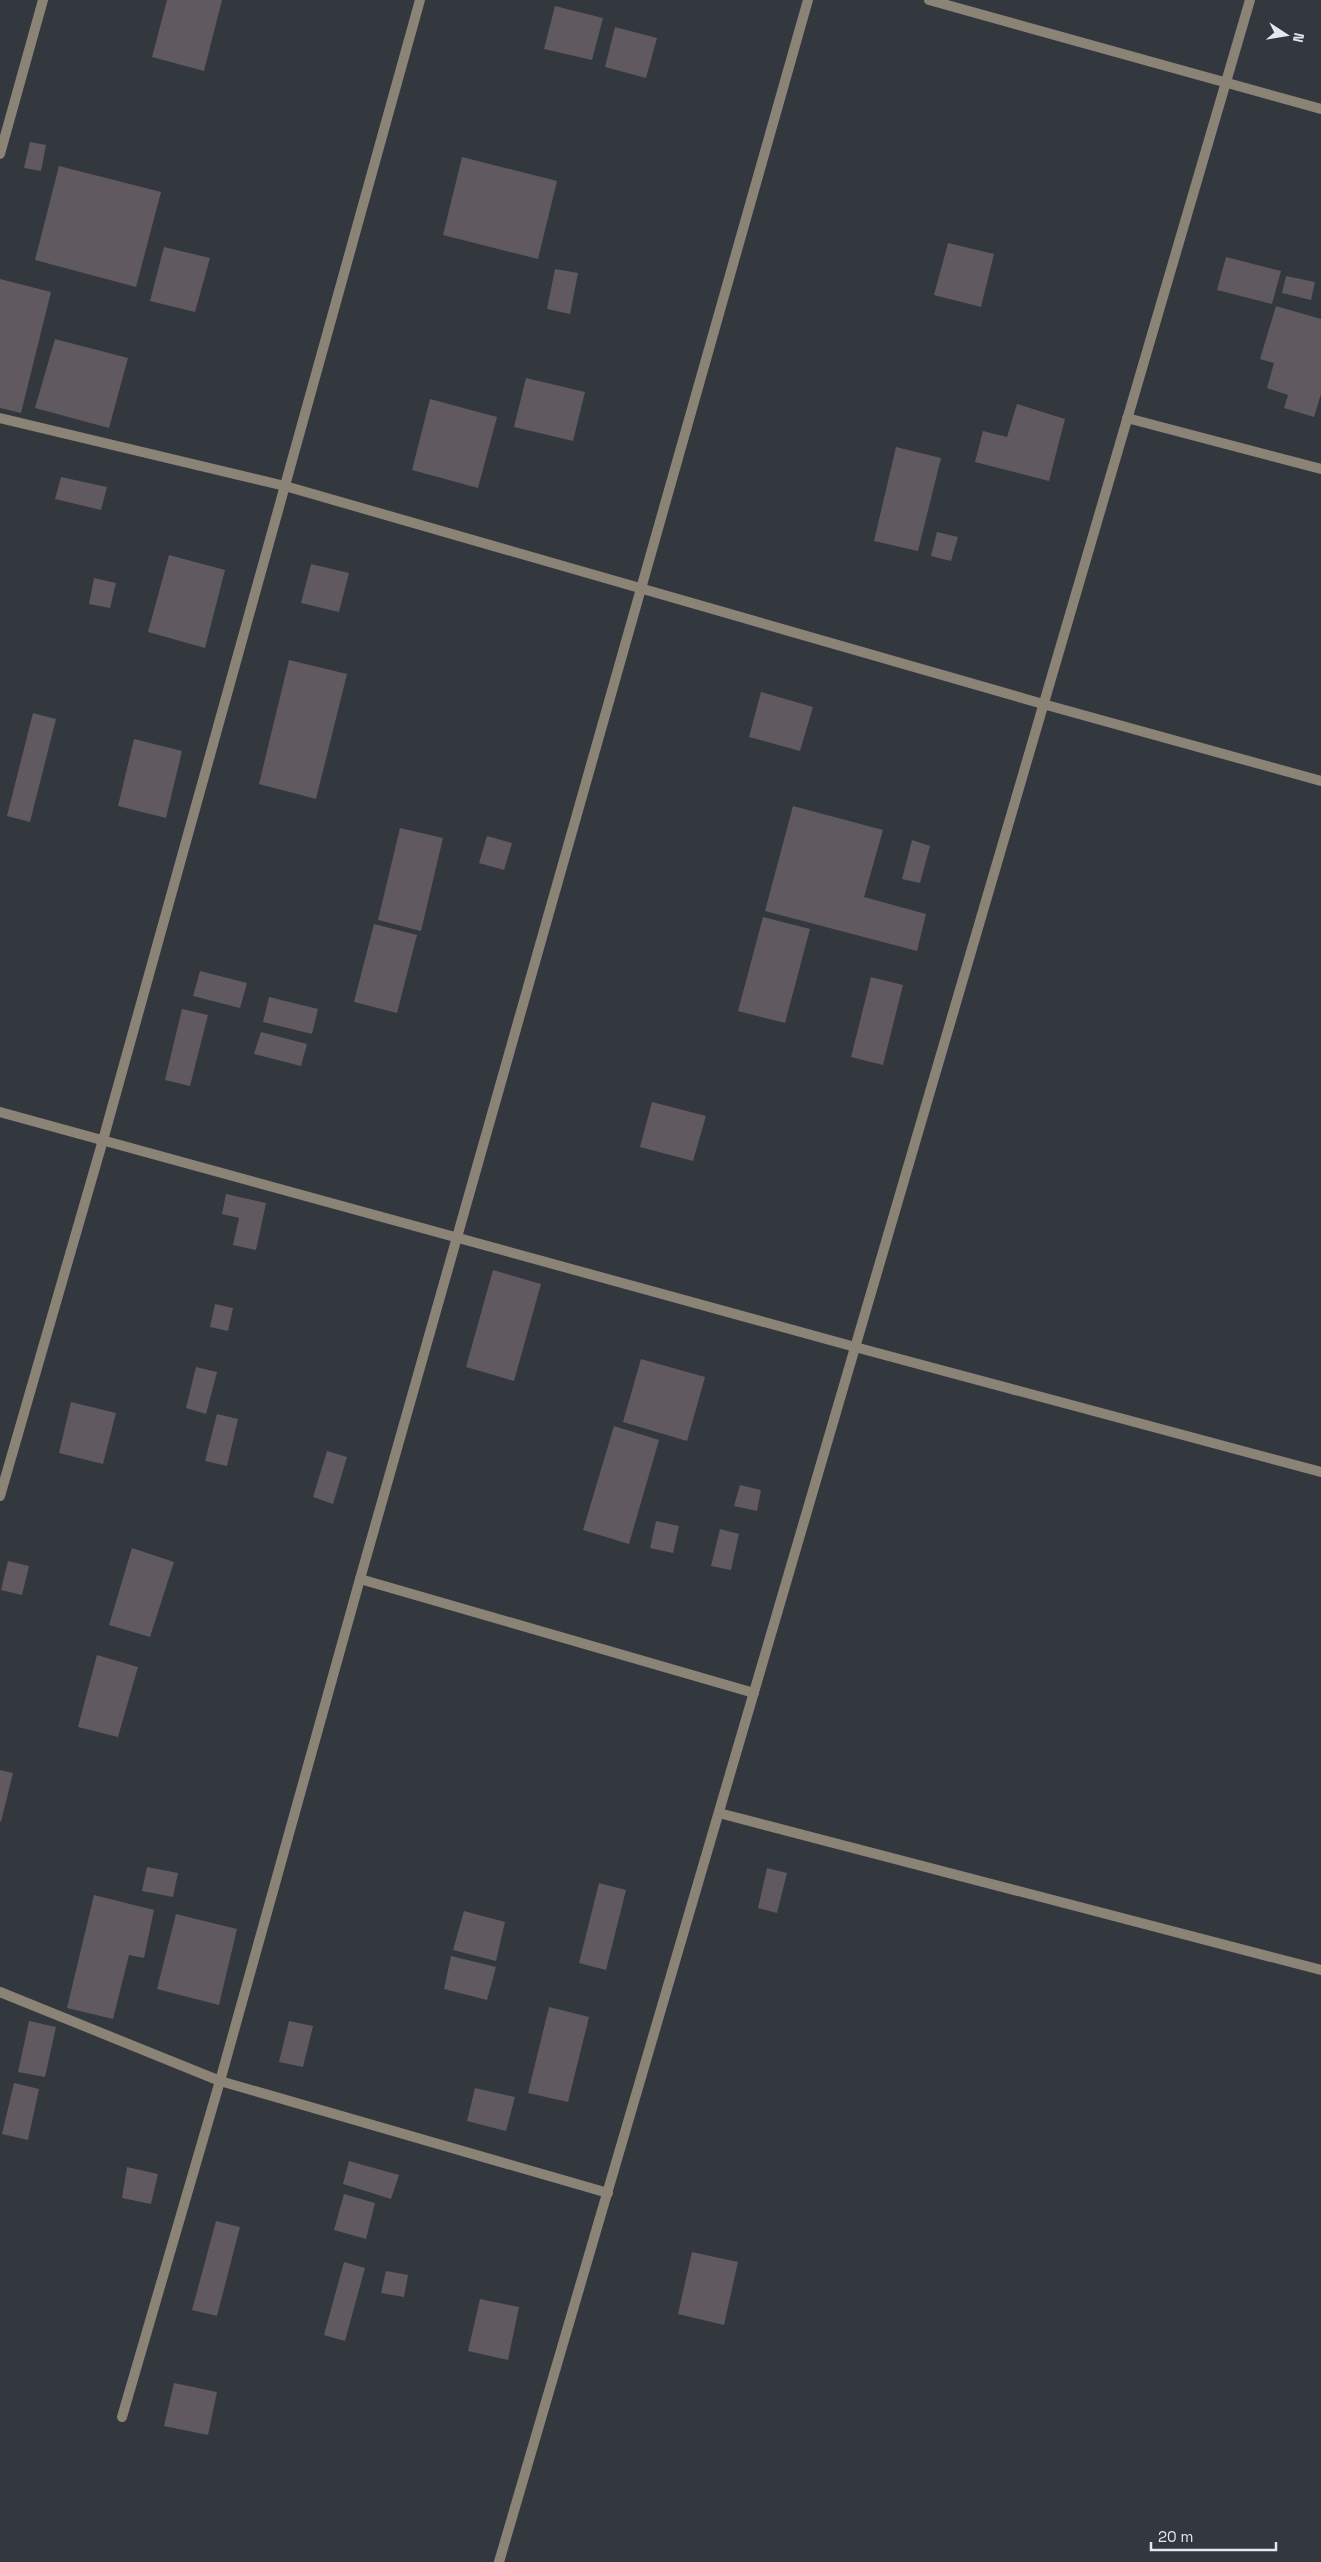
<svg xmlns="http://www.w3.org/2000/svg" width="1321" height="2562" font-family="'Space Grotesk',sans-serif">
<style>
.building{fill:#605960}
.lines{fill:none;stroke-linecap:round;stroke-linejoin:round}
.street{stroke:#8b8476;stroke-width:10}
</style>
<rect width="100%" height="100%" fill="#33373e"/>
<g class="building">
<polygon points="167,0 222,0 204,71 152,57"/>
<polygon points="555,6 603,18 592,60 544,49"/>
<polygon points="615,27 657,38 646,78 605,67"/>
<polygon points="30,142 46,145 41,171 24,168"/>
<polygon points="462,157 557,181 538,259 443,235"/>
<polygon points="59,166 161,192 136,287 35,260"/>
<polygon points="948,243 994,254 981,307 934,295"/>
<polygon points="164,247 210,258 195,312 150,301"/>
<polygon points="1226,257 1281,271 1272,304 1217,290"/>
<polygon points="555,269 578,273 570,314 547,309"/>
<polygon points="1286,276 1315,282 1311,300 1282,293"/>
<polygon points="0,279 51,292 21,413 0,408"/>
<polygon points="1276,306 1321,319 1321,394 1314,417 1284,408 1288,395 1267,388 1274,363 1260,359"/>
<polygon points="55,339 128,358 109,428 35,408"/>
<polygon points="526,378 585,392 573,441 514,427"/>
<polygon points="430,399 497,417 478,488 412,470"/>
<polygon points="1017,404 1065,419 1049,481 975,462 983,431 1007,437"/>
<polygon points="896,447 941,458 918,551 874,541"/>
<polygon points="61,477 107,487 101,510 55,499"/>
<polygon points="937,532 958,537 951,561 931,556"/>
<polygon points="169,555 225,570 205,648 148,632"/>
<polygon points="311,564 349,573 339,612 301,603"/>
<polygon points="94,578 116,583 110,608 89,604"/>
<polygon points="289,660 347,674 316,799 259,784"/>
<polygon points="761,692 813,707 800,751 749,737"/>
<polygon points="33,713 56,719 30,822 7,816"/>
<polygon points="134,739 182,751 166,818 118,806"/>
<polygon points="793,806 883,830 864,897 926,914 917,951 765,911"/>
<polygon points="400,828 443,838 421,931 378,920"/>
<polygon points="487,836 512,843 504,870 479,863"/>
<polygon points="912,840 930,846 920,883 902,879"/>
<polygon points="763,917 810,929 785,1023 738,1011"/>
<polygon points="374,924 417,935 397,1013 354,1002"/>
<polygon points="200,971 247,983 240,1008 193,996"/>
<polygon points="871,977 903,985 883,1065 851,1057"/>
<polygon points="269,997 318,1009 312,1034 263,1022"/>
<polygon points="182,1009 208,1015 190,1086 165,1080"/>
<polygon points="261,1032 307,1044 301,1066 254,1054"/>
<polygon points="652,1102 706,1116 693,1161 640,1147"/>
<polygon points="226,1194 266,1203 256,1250 233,1245 239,1218 222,1214"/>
<polygon points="493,1270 541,1284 514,1381 466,1367"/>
<polygon points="215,1304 233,1308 228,1331 210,1327"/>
<polygon points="641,1359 705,1377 687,1441 623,1422"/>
<polygon points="196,1367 217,1372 206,1414 186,1408"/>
<polygon points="71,1402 116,1413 103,1464 59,1453"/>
<polygon points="217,1414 238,1419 227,1466 205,1461"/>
<polygon points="614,1426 659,1440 629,1544 583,1530"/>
<polygon points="327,1451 347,1457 333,1504 313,1497"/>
<polygon points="740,1485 761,1490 757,1511 734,1506"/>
<polygon points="656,1521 679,1526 673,1553 650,1548"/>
<polygon points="720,1529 739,1534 731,1570 711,1566"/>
<polygon points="132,1548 174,1562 150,1637 109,1625"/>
<polygon points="8,1561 29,1566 22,1595 1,1590"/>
<polygon points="97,1655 138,1667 118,1737 78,1727"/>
<polygon points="0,1770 13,1773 1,1822 0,1821"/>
<polygon points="147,1867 178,1873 173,1897 142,1891"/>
<polygon points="767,1868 787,1873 777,1913 758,1908"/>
<polygon points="599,1883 626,1890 606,1970 579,1963"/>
<polygon points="94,1895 154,1910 144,1958 129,1955 113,2019 67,2008"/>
<polygon points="464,1911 505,1922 496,1961 453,1950"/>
<polygon points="176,1914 237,1929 219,2005 157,1989"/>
<polygon points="451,1956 496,1967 487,2000 444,1989"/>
<polygon points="549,2007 589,2017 568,2102 528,2093"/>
<polygon points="29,2021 56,2027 45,2077 18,2072"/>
<polygon points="289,2021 313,2026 303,2067 279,2062"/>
<polygon points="14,2083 39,2089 28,2140 2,2134"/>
<polygon points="475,2088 515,2097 506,2131 467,2121"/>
<polygon points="349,2161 399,2175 391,2199 343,2184"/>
<polygon points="127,2167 158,2174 151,2204 122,2198"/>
<polygon points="344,2194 375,2203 366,2239 334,2230"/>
<polygon points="216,2221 240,2227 217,2316 192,2310"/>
<polygon points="692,2252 738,2262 724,2325 678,2314"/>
<polygon points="344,2262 365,2268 345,2341 324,2335"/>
<polygon points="386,2271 408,2275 404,2297 381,2293"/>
<polygon points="480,2299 519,2307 508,2360 468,2351"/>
<polygon points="174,2383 217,2392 208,2435 164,2426"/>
</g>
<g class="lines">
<g class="street">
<polyline points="929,0 1321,109"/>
<polyline points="0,154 43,0"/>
<polyline points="0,418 285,486 1043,704 1321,781"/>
<polyline points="1127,418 1321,469"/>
<polyline points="0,1112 855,1347 1321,1472"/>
<polyline points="0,1496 103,1140 420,0"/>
<polyline points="360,1579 754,1693"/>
<polyline points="719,1813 1321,1970"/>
<polyline points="0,1992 220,2081 608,2193"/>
<polyline points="122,2417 220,2081 360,1579 808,0"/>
<polyline points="499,2562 1250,0"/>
</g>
</g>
<g transform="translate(1286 35) rotate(102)" stroke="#33373e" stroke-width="4" paint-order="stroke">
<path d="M0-4L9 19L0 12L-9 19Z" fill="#e5e7ec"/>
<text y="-8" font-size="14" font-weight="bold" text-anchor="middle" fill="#e5e7ec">N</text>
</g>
<path d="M1151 2542v8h125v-8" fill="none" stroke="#e5e7ec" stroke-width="2.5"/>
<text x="1158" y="2542" font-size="15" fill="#e5e7ec" stroke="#33373e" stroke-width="4" paint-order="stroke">20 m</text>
</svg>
